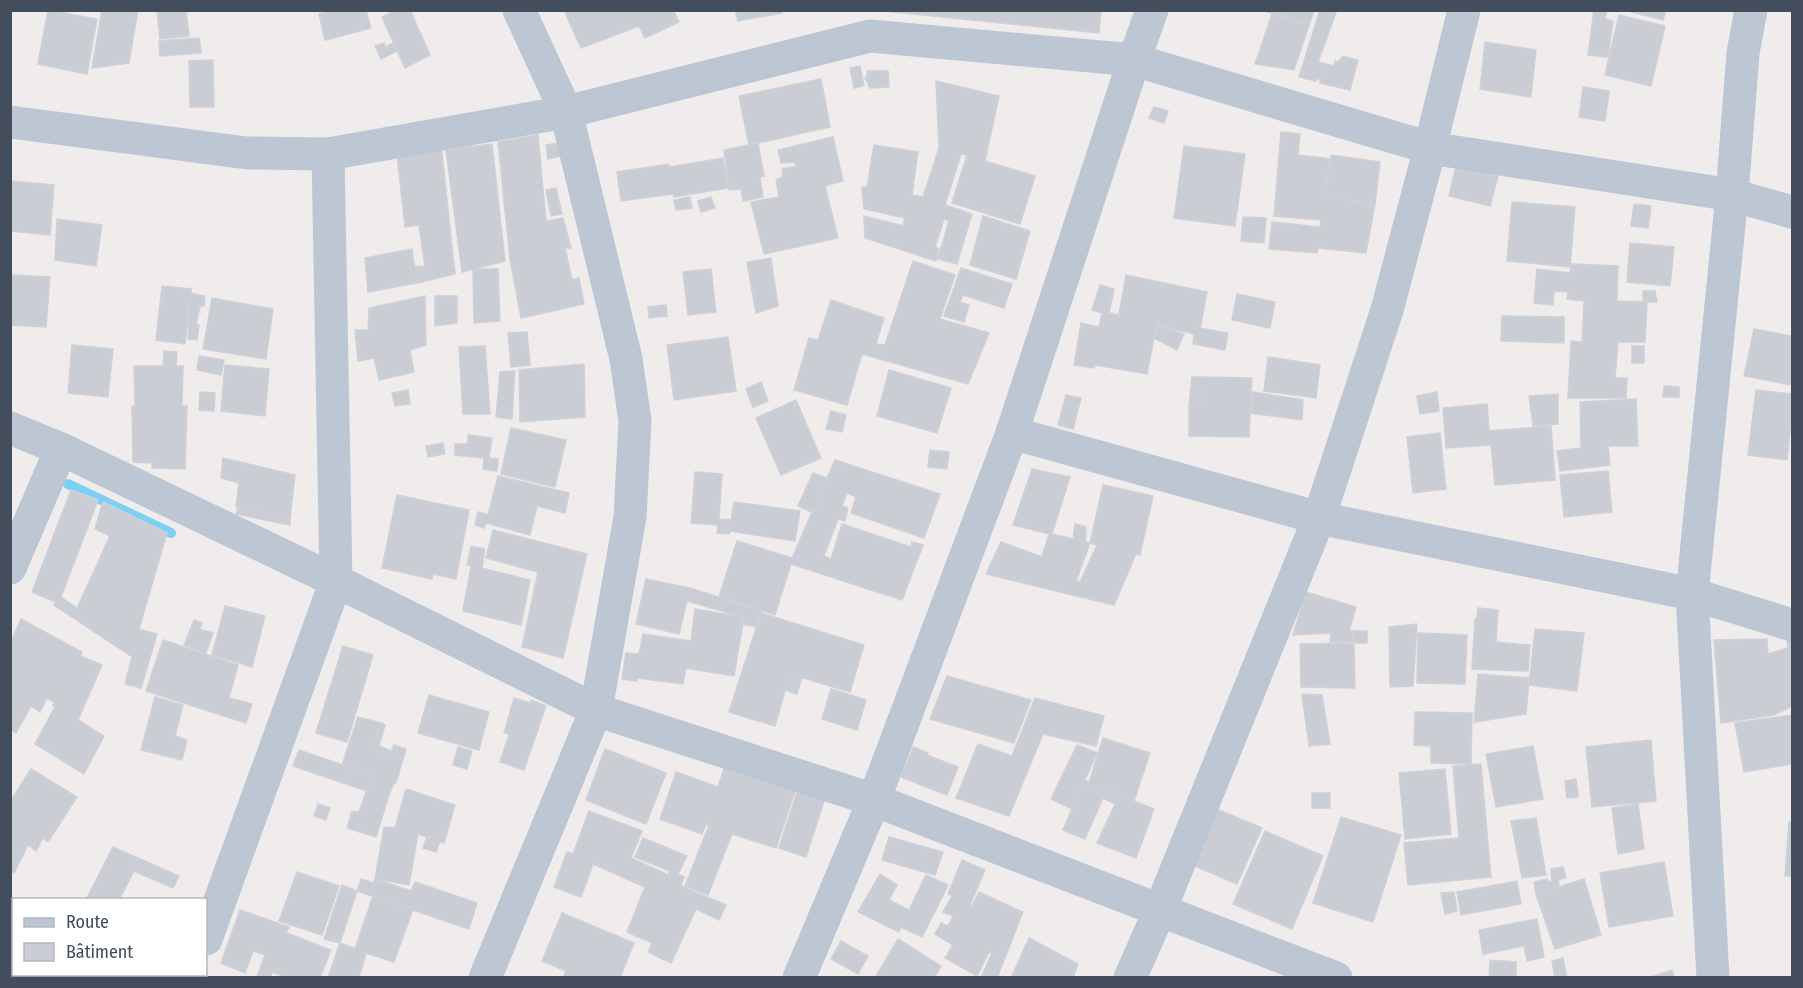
<svg xmlns="http://www.w3.org/2000/svg" width="1803" height="988" font-family="'Fira Sans Condensed',sans-serif">
<style>
.lines{fill:none;stroke-linecap:round;stroke-linejoin:round}
.stream{stroke:#7dd0f3;stroke-width:10}
.building{fill:#cacdd4;stroke:#cfd1d8;stroke-width:1.5;fill-rule:evenodd}
.minor{stroke:#bdc7d3;stroke-width:33}
</style>
<rect width="100%" height="100%" fill="#efeceb"/>
<g class="lines">
<polyline class="stream" points="68,484 171,533"/>
</g>
<g class="building">
<polygon points="48,10 97,19 87,74 38,64"/>
<polygon points="102,10 138,10 129,63 92,68"/>
<polygon points="157,10 186,10 189,36 160,39"/>
<polygon points="335,10 366,10 371,28 325,40 319,14"/>
<polygon points="396,10 410,10 430,55 405,68 382,17"/>
<polygon points="564,10 673,10 679,22 645,38 639,26 581,48"/>
<polygon points="735,10 782,10 782,13 738,21"/>
<polygon points="874,10 1101,10 1099,33"/>
<polygon points="1269,10 1314,10 1309,25 1268,12"/>
<polygon points="1320,10 1337,10 1318,62 1334,66 1335,61 1338,62 1343,56 1358,60 1350,90 1320,83 1321,80 1317,78 1316,81 1299,77"/>
<polygon points="1594,10 1607,10 1605,19 1613,21 1608,57 1588,55"/>
<polygon points="1624,10 1666,10 1663,20"/>
<polygon points="1272,14 1309,25 1294,70 1255,64"/>
<polygon points="1619,15 1665,26 1651,86 1605,75"/>
<polygon points="199,38 201,53 160,56 159,41"/>
<polygon points="1485,42 1536,50 1531,97 1480,89"/>
<polygon points="384,43 385,47 393,43 397,51 381,59 375,46"/>
<polygon points="213,60 214,107 190,107 189,61"/>
<polygon points="860,66 864,86 854,88 850,68"/>
<polygon points="867,71 888,71 889,87 870,88 865,78 867,77"/>
<polygon points="821,79 830,127 749,145 739,96"/>
<polygon points="936,81 999,96 985,161 1035,176 1020,224 952,203 967,155 961,154 945,205 972,214 957,264 938,259 949,221 944,219 935,247 939,249 936,261 865,238 864,216 903,226 905,218 864,209 862,187 867,187 874,145 918,152 912,195 923,197 939,148"/>
<polygon points="1583,87 1609,91 1605,121 1579,117"/>
<polygon points="1154,107 1168,111 1164,123 1149,118"/>
<polygon points="1281,132 1300,134 1298,155 1331,159 1325,196 1375,204 1366,253 1318,248 1317,253 1269,249 1272,222 1320,227 1321,220 1274,216"/>
<polygon points="538,135 546,221 563,218 571,248 565,248 572,280 579,278 584,304 521,318 510,259 498,142"/>
<polygon points="833,137 843,181 825,186 838,238 764,254 751,202 779,197 776,180 783,177 782,169 796,166 795,162 781,163 778,150"/>
<polygon points="557,143 560,156 548,159 546,145"/>
<polygon points="758,143 764,176 760,177 763,197 743,201 741,189 729,190 724,150"/>
<polygon points="492,144 505,261 462,272 446,150"/>
<polygon points="441,145 455,274 417,283 415,267 425,266 419,225 405,227 397,154"/>
<polygon points="1184,146 1245,154 1235,226 1174,218"/>
<polygon points="1331,155 1380,162 1375,204 1325,196"/>
<polygon points="723,158 728,188 674,197 673,194 621,201 617,172 669,164 669,167"/>
<polygon points="1456,166 1498,176 1490,206 1449,196"/>
<polygon points="10,181 54,185 50,235 10,231"/>
<polygon points="556,188 562,214 551,216 546,190"/>
<polygon points="690,197 692,208 676,210 674,200"/>
<polygon points="711,197 715,208 701,212 698,201"/>
<polygon points="1512,202 1575,207 1570,267 1507,261"/>
<polygon points="1634,204 1651,206 1648,228 1631,226"/>
<polygon points="983,216 1030,231 1016,279 970,265"/>
<polygon points="1243,217 1266,218 1264,243 1241,241"/>
<polygon points="57,219 102,225 96,266 55,260"/>
<polygon points="1630,243 1674,247 1670,286 1627,282"/>
<polygon points="412,249 417,283 368,292 365,258"/>
<polygon points="771,258 778,306 756,313 747,262"/>
<polygon points="913,261 955,275 940,319 989,333 968,384 862,354 847,405 794,390 809,338 818,340 831,300 884,318 876,344 885,345"/>
<polygon points="1571,264 1618,266 1617,301 1647,302 1645,342 1618,342 1615,378 1627,378 1626,398 1568,398 1571,341 1582,342 1584,301 1567,299 1568,292 1554,291 1553,305 1534,303 1537,269 1570,273"/>
<polygon points="961,268 1012,284 1004,308 963,295 960,302 969,305 964,322 944,316"/>
<polygon points="473,269 498,269 500,321 474,323"/>
<polygon points="711,269 716,312 688,315 683,272"/>
<polygon points="10,275 50,277 46,327 10,325"/>
<polygon points="1126,275 1207,292 1200,328 1228,333 1225,350 1193,344 1194,334 1159,326 1159,323 1157,323 1147,374 1095,365 1094,368 1074,365 1081,323 1099,327 1102,313 1092,310 1100,285 1114,289 1109,313 1119,315"/>
<polygon points="162,286 191,289 185,344 156,340"/>
<polygon points="1643,291 1655,291 1657,302 1643,302"/>
<polygon points="190,293 205,296 204,306 200,306 196,325 199,325 197,340 188,339 189,328 187,328"/>
<polygon points="1237,294 1275,302 1270,328 1232,320"/>
<polygon points="425,296 426,345 410,350 414,372 379,380 374,358 358,361 355,330 368,330 369,308"/>
<polygon points="435,296 457,296 457,323 435,326"/>
<polygon points="212,298 273,309 266,359 203,349"/>
<polygon points="666,305 667,316 649,318 648,307"/>
<polygon points="1502,316 1564,317 1564,343 1501,341"/>
<polygon points="1157,323 1159,323 1159,326 1184,334 1177,350 1154,338"/>
<polygon points="1754,329 1792,336 1792,385 1744,376"/>
<polygon points="527,332 530,365 511,367 508,333"/>
<polygon points="728,337 736,391 674,400 667,345"/>
<polygon points="72,345 113,349 108,397 68,393"/>
<polygon points="485,346 490,414 463,414 459,347"/>
<rect x="1632" y="346" width="12" height="17"/>
<polygon points="164,351 177,352 176,366 163,366"/>
<polygon points="199,356 224,360 221,375 197,370"/>
<polygon points="1268,357 1320,365 1316,398 1264,391"/>
<polygon points="584,364 585,417 520,422 519,370"/>
<polygon points="225,365 269,369 265,416 221,411"/>
<polygon points="134,366 183,366 182,406 187,406 185,469 152,468 152,463 133,462 132,406 135,406"/>
<polygon points="889,370 951,388 937,433 877,416"/>
<polygon points="515,371 512,419 496,417 500,372"/>
<polygon points="1192,377 1200,377 1200,406 1189,406"/>
<polygon points="1200,377 1252,378 1249,437 1189,436 1189,406 1200,406"/>
<polygon points="761,382 768,401 753,407 746,389"/>
<polygon points="1664,386 1679,387 1679,397 1663,397"/>
<polygon points="408,390 410,404 395,406 392,393"/>
<polygon points="1756,390 1792,394 1792,413 1787,460 1748,455"/>
<polygon points="200,392 215,393 214,411 199,410"/>
<polygon points="1253,392 1303,400 1302,420 1251,413"/>
<polygon points="1437,392 1439,411 1420,414 1417,396"/>
<polygon points="1558,394 1558,424 1533,426 1529,396"/>
<polygon points="1066,395 1081,398 1073,429 1058,425"/>
<polygon points="1636,399 1638,446 1608,446 1610,465 1560,471 1557,451 1581,448 1580,402"/>
<polygon points="796,400 821,458 781,475 756,418"/>
<polygon points="1487,404 1489,431 1551,426 1555,480 1495,485 1491,445 1446,448 1443,408"/>
<polygon points="831,411 846,415 842,432 826,429"/>
<polygon points="511,428 566,440 555,487 501,474"/>
<polygon points="1440,433 1446,489 1413,493 1407,437"/>
<polygon points="468,435 492,438 489,458 498,459 497,471 483,469 484,458 455,455 455,444 468,444"/>
<polygon points="443,443 445,454 428,457 426,446"/>
<polygon points="930,450 949,452 947,469 928,467"/>
<polygon points="223,458 295,475 290,518 236,507 239,483 221,478"/>
<polygon points="835,460 940,494 924,538 851,513 856,497 847,493 842,506 848,508 845,521 838,519 824,556 831,559 842,524 911,547 912,542 923,545 902,600 791,564 775,615 719,597 737,541 792,558"/>
<path d="M1032,469L1070,477L1052,534L1090,543L1103,485L1153,496L1140,555L1136,554L1114,605L986,574L1001,542L1042,557L1049,534L1013,525ZM1090,543L1097,545L1080,582L1076,581Z"/>
<polygon points="1608,471 1612,512 1564,517 1560,475"/>
<polygon points="695,472 722,474 719,519 731,520 734,502 800,511 795,541 730,531 729,534 717,533 718,525 691,523"/>
<polygon points="813,473 827,478 814,510 811,512 798,506"/>
<polygon points="498,476 569,493 565,513 537,506 530,535 486,523 484,528 475,525 478,512 488,515"/>
<polygon points="71,490 98,500 61,597 77,608 110,536 95,529 103,502 167,533 139,629 157,634 141,688 125,684 132,657 54,605 56,602 32,592"/>
<polygon points="397,495 469,510 456,579 433,574 432,579 382,568"/>
<polygon points="238,507 290,518 290,525 236,514"/>
<polygon points="1075,524 1086,527 1085,542 1073,539"/>
<polygon points="493,530 587,554 563,658 522,647 538,572 486,558"/>
<polygon points="471,546 485,549 482,568 530,580 521,625 463,611 471,566 467,565"/>
<polygon points="646,579 690,588 679,634 636,624"/>
<polygon points="690,588 762,611 757,627 743,624 744,617 686,601"/>
<polygon points="1306,592 1356,607 1349,631 1353,631 1353,642 1330,642 1331,633 1293,635"/>
<polygon points="225,606 265,616 252,667 212,655"/>
<polygon points="1478,608 1498,610 1496,642 1530,645 1528,671 1472,669 1475,619 1477,618"/>
<polygon points="695,609 744,617 734,676 686,668 683,684 637,678 637,681 622,679 626,653 639,654 643,634 691,641"/>
<polygon points="761,613 864,645 850,692 790,674 775,726 729,712"/>
<polygon points="21,619 82,652 80,656 102,665 78,720 104,736 84,774 35,744 55,707 53,705 54,702 47,698 40,712 31,706 16,733 10,729 10,643"/>
<polygon points="194,620 202,623 199,629 213,633 206,653 184,645"/>
<polygon points="1417,624 1413,686 1390,687 1389,627"/>
<polygon points="1535,629 1584,633 1577,691 1529,685"/>
<rect x="1353" y="631" width="14" height="12"/>
<polygon points="1418,633 1467,635 1465,684 1417,683"/>
<polygon points="1767,639 1768,654 1788,648 1787,639 1792,640 1792,706 1774,715 1721,723 1714,640"/>
<polygon points="163,640 238,665 229,698 252,704 246,723 146,691"/>
<polygon points="1352,643 1351,645 1354,645 1355,688 1301,687 1300,644"/>
<polygon points="343,646 373,655 347,742 316,733"/>
<polygon points="790,674 802,677 797,694 785,690"/>
<polygon points="1478,674 1529,678 1526,714 1474,722"/>
<polygon points="947,676 1031,700 1014,743 930,719"/>
<polygon points="831,689 866,700 857,730 822,719"/>
<polygon points="1302,694 1322,695 1330,744 1309,746"/>
<polygon points="429,695 489,712 479,750 418,733"/>
<polygon points="155,697 183,705 175,736 187,740 182,760 141,750"/>
<polygon points="514,698 530,703 531,700 546,706 524,770 500,762 509,734 504,733"/>
<polygon points="1035,698 1104,716 1096,746 1043,734 1009,816 956,798 978,744 1012,756"/>
<polygon points="1415,712 1472,713 1471,764 1431,763 1431,746 1414,745"/>
<polygon points="1792,715 1792,764 1744,772 1735,723"/>
<polygon points="358,717 381,723 372,750 403,759 396,783 394,783 389,795 376,837 347,828 352,811 359,812 372,775 342,765"/>
<polygon points="381,723 385,725 379,746 391,751 394,745 406,749 403,759 372,750"/>
<polygon points="1103,738 1150,753 1134,801 1100,787 1099,790 1088,786"/>
<polygon points="1651,740 1656,801 1592,807 1586,747"/>
<polygon points="1077,745 1097,753 1072,809 1051,799"/>
<polygon points="1533,746 1543,799 1496,807 1486,754"/>
<polygon points="458,747 472,751 467,769 453,765"/>
<polygon points="913,747 928,753 927,755 958,767 947,795 901,777"/>
<polygon points="605,749 666,773 646,824 586,800"/>
<polygon points="299,750 372,775 367,791 293,766"/>
<polygon points="1481,764 1491,877 1408,885 1404,843 1459,838 1453,766"/>
<polygon points="31,769 77,797 48,842 43,838 36,851 28,845 14,873 10,871 10,802"/>
<polygon points="724,769 795,791 776,848 732,834 708,895 685,886 709,825 706,824 702,834 660,819 676,772 718,787"/>
<polygon points="1445,769 1451,834 1405,839 1399,773"/>
<polygon points="1576,779 1578,797 1567,798 1565,781"/>
<polygon points="1084,780 1089,782 1088,786 1099,790 1100,787 1154,809 1136,858 1097,843 1115,804 1103,798 1085,839 1063,830"/>
<polygon points="406,789 455,805 444,843 418,834 409,885 375,879 384,827 395,828"/>
<polygon points="797,792 824,801 806,857 779,848"/>
<rect x="1312" y="793" width="18" height="15"/>
<polygon points="318,804 330,808 326,820 314,816"/>
<polygon points="1638,804 1644,849 1618,854 1612,808"/>
<polygon points="1214,808 1262,828 1237,884 1190,864"/>
<polygon points="589,811 642,831 631,858 668,875 670,871 635,857 643,838 687,856 678,874 684,877 681,886 726,905 719,920 696,909 671,963 648,952 652,943 627,932 645,887 593,864 581,897 554,887 567,852 573,854"/>
<polygon points="1341,817 1401,835 1373,922 1313,903"/>
<polygon points="1536,818 1546,875 1522,878 1511,821"/>
<polygon points="1789,822 1792,822 1792,876 1785,876"/>
<polygon points="1265,831 1323,856 1292,929 1233,904"/>
<polygon points="427,837 440,841 436,852 423,848"/>
<polygon points="889,837 943,852 935,875 882,860"/>
<polygon points="113,847 179,876 173,888 134,871 119,900 86,900"/>
<polygon points="962,860 985,870 970,905 972,906 979,892 1023,912 997,978 981,978 992,953 989,952 977,976 945,958 953,945 935,934 941,923 948,926 953,916 943,912 952,896 948,894"/>
<polygon points="1664,862 1673,916 1609,927 1600,873"/>
<polygon points="1563,867 1566,878 1558,880 1559,886 1549,890 1547,882 1552,881 1551,869"/>
<polygon points="297,872 339,886 322,935 279,921"/>
<polygon points="880,874 897,885 889,900 909,910 926,875 948,885 922,937 901,927 899,932 858,912"/>
<polygon points="361,879 374,883 375,879 411,891 415,882 477,903 469,929 357,891"/>
<polygon points="1547,879 1549,892 1536,894 1534,882"/>
<polygon points="1584,879 1601,935 1555,949 1536,894 1549,892 1549,890"/>
<polygon points="1517,881 1521,904 1461,915 1457,892"/>
<polygon points="342,885 357,891 340,943 324,939"/>
<polygon points="1454,892 1457,911 1445,914 1441,893"/>
<polygon points="373,896 413,909 394,962 366,953 359,978 328,978 340,943 355,949"/>
<polygon points="240,910 289,927 286,933 331,950 320,978 288,978 272,972 270,978 262,978 257,976 265,955 253,951 245,973 221,963"/>
<polygon points="562,913 634,943 620,978 563,978 566,971 542,961"/>
<polygon points="1537,919 1544,957 1527,961 1524,946 1483,954 1479,930"/>
<polygon points="1029,938 1078,964 1073,978 1011,978"/>
<polygon points="898,939 941,966 934,978 875,978"/>
<polygon points="841,941 868,956 858,974 831,959"/>
<polygon points="14,942 14,974 39,974 37,978 10,978 10,946"/>
<polygon points="1563,958 1567,978 1555,978 1552,961"/>
<polygon points="1490,960 1516,962 1516,978 1489,978"/>
<polygon points="1672,970 1674,978 1648,978"/>
<polygon points="44,974 85,974 91,978 42,978"/>
</g>
<g class="lines">
<g class="minor">
<polyline points="10,122 247,153 328,154 566,112 870,36 1134,60 1430,148 1732,195 1792,212"/>
<polyline points="10,428 61,449 336,581 596,710 874,800 1336,978"/>
<polyline points="1012,433 1319,518 1692,594 1792,625"/>
<polyline points="10,568 61,449"/>
<polyline points="10,914 14,915"/>
<polyline points="206,939 336,581 328,154"/>
<polyline points="178,974 186,978"/>
<polyline points="485,978 596,710 630,517 635,421 626,359 566,112 519,10"/>
<polyline points="799,978 874,800 1012,433 1134,60 1152,10"/>
<polyline points="1130,978 1160,910 1319,518 1387,310 1430,148 1464,10"/>
<polyline points="1713,978 1692,594 1732,195 1743,53 1751,10"/>
</g>
</g>
<rect width="1803" height="988" fill="none" stroke="#434d5b" stroke-width="24"/>
<rect x="12" y="898" width="195" height="78" fill="#ffffff" stroke="#b4b8bd" stroke-width="1.5"/>
<rect x="24" y="918" width="30" height="9" fill="#bdc7d3" stroke="#b4b8bd" stroke-width="1.5"/>
<text x="66" y="928" font-size="18" fill="#434d5b">Route</text>
<rect x="24" y="943" width="30" height="18" fill="#cacdd4" stroke="#b4b8bd" stroke-width="1.5"/>
<text x="66" y="958" font-size="18" fill="#434d5b">Bâtiment</text>
</svg>
